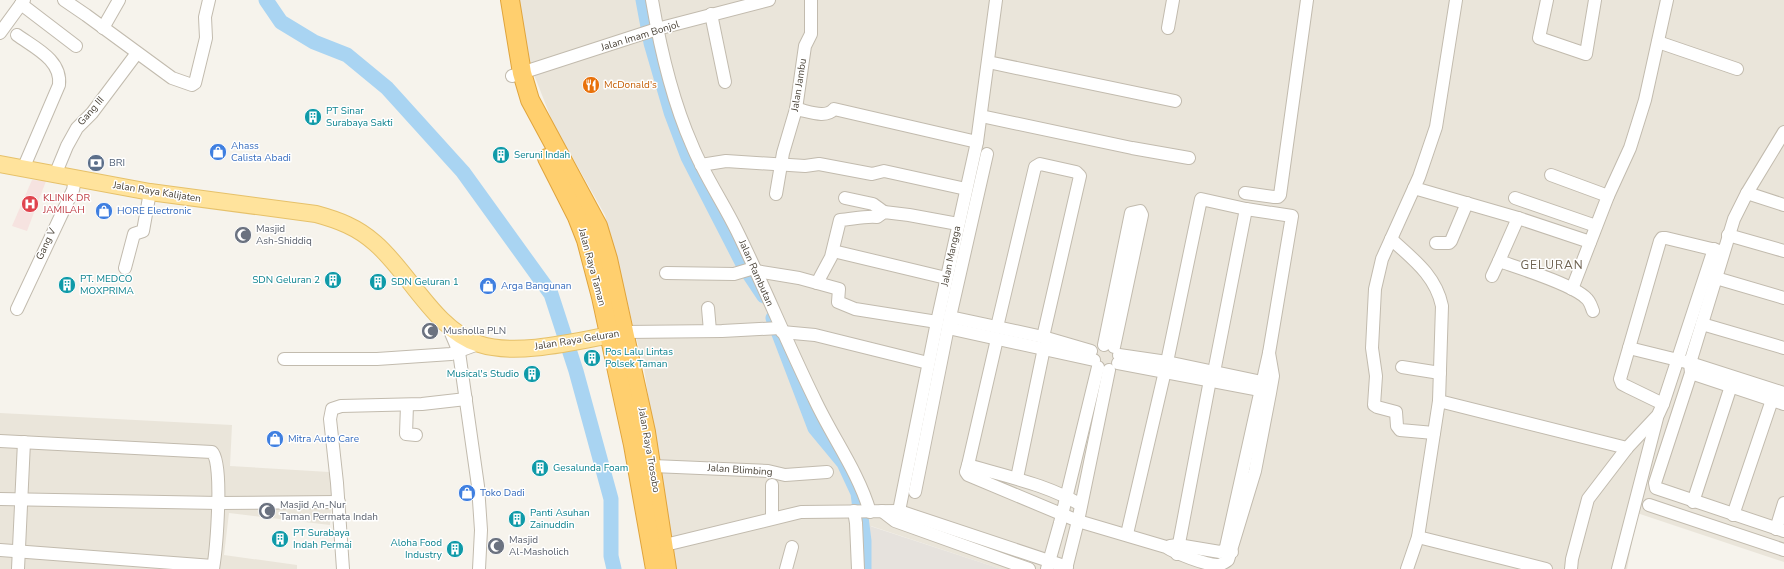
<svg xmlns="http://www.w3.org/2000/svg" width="1784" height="569" font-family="'Nunito Sans',sans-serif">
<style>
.residential{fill:#eae5da}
.industrial{fill:#e6e2dd}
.medical{fill:#f6e3e0}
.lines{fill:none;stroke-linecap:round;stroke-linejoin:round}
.river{stroke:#a9d4f2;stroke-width:15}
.minor-casing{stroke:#c2bbae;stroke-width:14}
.major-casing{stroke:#e6c16a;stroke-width:18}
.highway-casing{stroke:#e0a43c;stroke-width:20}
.minor{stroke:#fff;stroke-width:12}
.major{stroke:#ffe39c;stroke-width:16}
.highway{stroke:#ffcf6e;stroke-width:18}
.labels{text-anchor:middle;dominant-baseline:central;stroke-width:3;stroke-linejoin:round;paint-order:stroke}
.street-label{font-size:10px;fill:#4b4439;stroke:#fff}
.food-label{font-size:10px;fill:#c56008;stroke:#fff;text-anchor:start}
.culture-label{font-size:10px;fill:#0d838f;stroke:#fff;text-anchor:start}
.shop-label{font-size:10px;fill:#366cbe;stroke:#fff;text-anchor:start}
.service-label{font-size:10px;fill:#4e5e75;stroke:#fff;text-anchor:start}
.health-label{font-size:10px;fill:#be3a42;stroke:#fff;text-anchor:start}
.worship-label{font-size:10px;fill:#5b616d;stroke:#fff;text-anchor:start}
.quarter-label{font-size:12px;letter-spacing:1px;fill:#6e6250;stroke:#fff}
</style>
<rect width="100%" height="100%" fill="#f6f3ec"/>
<g class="residential">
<polygon points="519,0 1784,0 1784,562 1637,513 1627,569 1001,569 871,526 870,569 673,569 644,368 605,215 553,123 529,62"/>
<polygon points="0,413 232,425 230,466 329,472 333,488 330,525 229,513 224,555 297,565 297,569 0,569"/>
</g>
<polygon class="industrial" points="870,526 1001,569 870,569"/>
<polygon class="medical" points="32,180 46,181 27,231 12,226"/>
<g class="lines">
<g class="river">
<polyline points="266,0 281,22 314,42 347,55 387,88 463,172 551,294 576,371 611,499 611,556 614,569"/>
<polyline points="643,0 651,43 671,112 688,157 744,266 764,296"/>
<polyline points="773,318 815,428 844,463 858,493 864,541 864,569"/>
</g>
<defs>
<g id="minor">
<polyline points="64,0 86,15 172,78 192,85 195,83 206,38 205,17 209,0"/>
<path d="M652,0C660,47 673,102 692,145C704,175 723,202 737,231C764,286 787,343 814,398C832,437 858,471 870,512"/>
<polyline points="1547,0 1539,38 1586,54 1595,0"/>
<polyline points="21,4 76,46"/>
<polyline points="711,14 725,82"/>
<polyline points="103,28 119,0"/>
<polyline points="1168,28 1173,0"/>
<polyline points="0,33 24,0"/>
<path d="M17,35C35,48 62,60 59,85L23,169"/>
<polyline points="1658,42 1737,69"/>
<polyline points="988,62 1175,101"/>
<polyline points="512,76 657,29 769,0"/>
<path d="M796,109C808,111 826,119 834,109L977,142"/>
<polyline points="981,116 1132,148 1189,158"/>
<polyline points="1784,132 1747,193 1734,219 1690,363 1691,373 1784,404"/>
<polyline points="701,165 726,161 805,166 819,164 872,174 884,171 966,189"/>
<polyline points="55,175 67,146 77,128 92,113 137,53"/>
<polyline points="1551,175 1608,196"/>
<polyline points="1414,188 1518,218 1590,242"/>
<polyline points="1245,193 1274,197 1278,197 1280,195 1307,0"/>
<polyline points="1747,193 1784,205"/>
<polyline points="776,194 783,153 796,109 805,46 811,34 811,0"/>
<polyline points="845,198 873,204 884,212"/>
<polyline points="1515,198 1596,226"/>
<path d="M1518,218L1499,261C1519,268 1572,284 1586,298C1590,301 1591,306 1593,311"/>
<polyline points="1728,235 1784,251"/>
<path d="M1391,239C1413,259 1436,276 1442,306L1439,401L1418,537L1407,569"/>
<polyline points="1436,243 1449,243 1451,241 1467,203"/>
<polyline points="833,251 946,278"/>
<polyline points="125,268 134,234 143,231 150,192"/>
<polyline points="756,271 799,278 839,289 838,302 855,309 937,322"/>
<polyline points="666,273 734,274 754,268"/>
<polyline points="1492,276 1499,261"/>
<polyline points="1716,278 1784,298"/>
<path d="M817,283L831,257L840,220C853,219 864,216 877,217L884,212L909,215L958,224"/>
<polyline points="1572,289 1608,196 1630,148 1645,100 1667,0"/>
<polyline points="708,308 710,331"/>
<polyline points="17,309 73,190 75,179"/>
<polyline points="950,317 1043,337 1091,351"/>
<polyline points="1702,324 1784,348"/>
<polyline points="448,326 459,352 478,486 481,530 479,569"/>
<polyline points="997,327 1035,167 1040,164 1076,172 1080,176 1043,337"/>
<polyline points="948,328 1094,360"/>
<polyline points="625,332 722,331 780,328"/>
<polyline points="782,332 815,335 928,363"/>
<polyline points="1104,345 1131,213 1140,211 1142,215 1114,347"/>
<polyline points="1629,348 1690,363 1784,393"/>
<polyline points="1119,355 1167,362 1262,382"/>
<polyline points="284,359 377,359 451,354 478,344"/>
<polyline points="1167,362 1201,199 1246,209 1292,216 1269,353 1226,547"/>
<polyline points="1118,363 1260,390"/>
<polyline points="1402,367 1440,373"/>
<polyline points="1214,372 1246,209"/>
<polyline points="1691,373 1655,483 1656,488 1784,531"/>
<polyline points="1439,401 1627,448"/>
<polyline points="1663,404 1628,387 1622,384 1620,379 1660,241 1662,238 1666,238 1720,251"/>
<polyline points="407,405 406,434 416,435"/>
<polyline points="1434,433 1400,430 1397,426 1396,412 1377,407 1374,405 1376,376 1372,348 1375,289 1382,259 1419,177 1436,127 1456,0"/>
<path d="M0,441L212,452C224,463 216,551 213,569"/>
<polyline points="968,465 997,339"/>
<polyline points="653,466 768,471 785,475 827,472"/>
<polyline points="1017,478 1044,348"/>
<polyline points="915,492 950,317 987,154"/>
<polyline points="0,499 219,503 339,502"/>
<polyline points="1693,502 1731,386"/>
<path d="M1081,505C1046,484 1007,477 968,465L966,472L968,475L1078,521L1166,547C1175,553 1206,565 1217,565C1221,565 1225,562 1228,560L1255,471L1270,393L1273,376L1269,353"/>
<polyline points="1649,505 1784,550"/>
<polyline points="854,511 856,523 858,569"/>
<polyline points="882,511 895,521 1029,569"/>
<polyline points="899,511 937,322 977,142 996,0"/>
<polyline points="1733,515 1772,400"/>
<polyline points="772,518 772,485"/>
<polyline points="1776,529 1784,503"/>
<polyline points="1127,534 1165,371"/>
<polyline points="1418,537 1546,569"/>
<polyline points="665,545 801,512 899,511 1067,567"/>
<polyline points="1170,546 1178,545 1220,552 1225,550 1232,552"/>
<polyline points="0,550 213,566"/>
<polyline points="1177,554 1210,380"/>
<polyline points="18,569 24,442"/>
<polyline points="343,569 337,483 330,419 332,409 341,406 422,404 466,399"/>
<polyline points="786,569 792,547"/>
<polyline points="1047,569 1060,523 1098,367"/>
<polyline points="1066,569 1078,521 1109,370"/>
<polyline points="1571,569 1572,559 1588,499 1627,448 1658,415 1663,404 1714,249"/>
<polyline points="1618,569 1657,418"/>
</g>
<path id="major" d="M0,164L150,192L316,214C338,220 357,227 375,243C409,272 435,330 479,344C518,357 581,340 621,333"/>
<g id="highway">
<polyline points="510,0 522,73 530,100 598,226 608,259 646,432 667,569"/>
<polyline points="547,158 577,217 586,240 601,297 633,445 655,569"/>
</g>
</defs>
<use href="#minor" class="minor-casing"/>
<use href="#major" class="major-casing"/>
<use href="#highway" class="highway-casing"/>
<use href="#minor" class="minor"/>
<use href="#major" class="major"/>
<use href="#highway" class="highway"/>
</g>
<defs>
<symbol id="restaurant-disc" viewBox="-11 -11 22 22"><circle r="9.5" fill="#e8710a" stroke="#fff"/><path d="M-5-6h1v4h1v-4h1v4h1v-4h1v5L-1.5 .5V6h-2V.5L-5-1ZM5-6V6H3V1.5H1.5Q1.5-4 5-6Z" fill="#fff"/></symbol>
<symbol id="building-disc" viewBox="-11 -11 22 22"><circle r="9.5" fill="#0f9aa8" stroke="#fff"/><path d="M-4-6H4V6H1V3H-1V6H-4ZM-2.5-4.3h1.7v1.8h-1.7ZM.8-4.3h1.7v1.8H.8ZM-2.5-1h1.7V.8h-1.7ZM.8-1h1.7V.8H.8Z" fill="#fff"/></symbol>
<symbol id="shop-disc" viewBox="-11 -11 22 22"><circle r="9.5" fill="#3f7fe0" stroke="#fff"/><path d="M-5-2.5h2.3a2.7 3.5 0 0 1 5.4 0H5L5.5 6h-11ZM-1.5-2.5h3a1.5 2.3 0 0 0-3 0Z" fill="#fff"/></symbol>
<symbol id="bank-disc" viewBox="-11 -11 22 22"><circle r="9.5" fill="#5c6f8a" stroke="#fff"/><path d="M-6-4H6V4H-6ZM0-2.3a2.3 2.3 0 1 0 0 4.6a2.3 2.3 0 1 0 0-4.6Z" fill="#fff"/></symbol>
<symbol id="hospital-disc" viewBox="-11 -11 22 22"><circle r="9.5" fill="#e0444e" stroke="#fff"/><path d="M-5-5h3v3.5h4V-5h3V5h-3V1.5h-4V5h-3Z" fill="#fff"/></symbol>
<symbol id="mosque-disc" viewBox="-11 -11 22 22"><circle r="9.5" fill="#6b7280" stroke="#fff"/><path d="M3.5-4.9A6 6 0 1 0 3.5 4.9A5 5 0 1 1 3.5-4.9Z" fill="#fff"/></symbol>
</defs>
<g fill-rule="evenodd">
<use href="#restaurant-disc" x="581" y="75" width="20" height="20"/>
<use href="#building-disc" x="303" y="107" width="20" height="20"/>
<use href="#shop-disc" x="208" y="142" width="20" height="20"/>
<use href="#building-disc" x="491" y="145" width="20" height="20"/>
<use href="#bank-disc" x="86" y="153" width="20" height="20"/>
<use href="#hospital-disc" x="20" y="194" width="20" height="20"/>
<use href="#shop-disc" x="94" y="201" width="20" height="20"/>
<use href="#mosque-disc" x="233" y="225" width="20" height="20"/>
<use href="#building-disc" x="323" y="270" width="20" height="20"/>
<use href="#building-disc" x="368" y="272" width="20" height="20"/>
<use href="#building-disc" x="57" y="275" width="20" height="20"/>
<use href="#shop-disc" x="478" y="276" width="20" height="20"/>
<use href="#mosque-disc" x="420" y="321" width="20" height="20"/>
<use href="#building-disc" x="582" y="348" width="20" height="20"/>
<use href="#building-disc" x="522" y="364" width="20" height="20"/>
<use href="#shop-disc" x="265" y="429" width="20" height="20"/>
<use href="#building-disc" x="530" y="458" width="20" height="20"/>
<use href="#shop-disc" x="457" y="483" width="20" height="20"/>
<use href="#mosque-disc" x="257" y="501" width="20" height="20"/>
<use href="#building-disc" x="507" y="509" width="20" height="20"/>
<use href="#building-disc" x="270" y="529" width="20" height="20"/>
<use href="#mosque-disc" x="486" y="536" width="20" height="20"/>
<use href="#building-disc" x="445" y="539" width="20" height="20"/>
</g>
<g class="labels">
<g class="street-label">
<text transform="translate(640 36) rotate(-17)">Jalan Imam Bonjol</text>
<text transform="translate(799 85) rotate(-81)">Jalan Jambu</text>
<text transform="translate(91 111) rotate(-49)">Gang III</text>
<text transform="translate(157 192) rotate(9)">Jalan Raya Kalijaten</text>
<text transform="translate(46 244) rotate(-65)">Gang V</text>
<text transform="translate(951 256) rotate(-78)">Jalan Mangga</text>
<text transform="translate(592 267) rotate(75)">Jalan Raya Taman</text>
<text transform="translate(756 273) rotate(66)">Jalan Rambutan</text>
<text transform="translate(577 340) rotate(-9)">Jalan Raya Geluran</text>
<text transform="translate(649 450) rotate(80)">Jalan Raya Trosobo</text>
<text transform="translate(740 470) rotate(4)">Jalan Blimbing</text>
</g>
<g class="food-label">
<text x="604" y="85">McDonald's</text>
</g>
<g class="culture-label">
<text x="326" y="111">PT Sinar<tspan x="326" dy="12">Surabaya Sakti</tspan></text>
<text x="514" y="155">Seruni Indah</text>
<text x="80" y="279">PT. MEDCO<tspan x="80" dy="12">MOXPRIMA</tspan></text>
<text x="320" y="280" text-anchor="end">SDN Geluran 2</text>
<text x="391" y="282">SDN Geluran 1</text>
<text x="605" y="352">Pos Lalu Lintas<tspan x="605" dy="12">Polsek Taman</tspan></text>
<text x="519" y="374" text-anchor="end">Musical's Studio</text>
<text x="553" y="468">Gesalunda Foam</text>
<text x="530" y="513">Panti Asuhan<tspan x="530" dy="12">Zainuddin</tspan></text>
<text x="293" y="533">PT Surabaya<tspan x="293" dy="12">Indah Permai</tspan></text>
<text x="442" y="543" text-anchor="end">Aloha Food<tspan x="442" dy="12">Industry</tspan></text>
</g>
<g class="shop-label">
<text x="231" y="146">Ahass<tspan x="231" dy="12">Calista Abadi</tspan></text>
<text x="117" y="211">HORE Electronic</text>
<text x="501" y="286">Arga Bangunan</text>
<text x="288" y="439">Mitra Auto Care</text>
<text x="480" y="493">Toko Dadi</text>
</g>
<g class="service-label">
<text x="109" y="163">BRI</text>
</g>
<g class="health-label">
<text x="43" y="198">KLINIK DR<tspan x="43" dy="12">JAMILAH</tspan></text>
</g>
<g class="worship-label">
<text x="256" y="229">Masjid<tspan x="256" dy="12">Ash-Shiddiq</tspan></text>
<text x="443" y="331">Musholla PLN</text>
<text x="280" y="505">Masjid An-Nur<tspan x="280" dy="12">Taman Permata Indah</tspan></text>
<text x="509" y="540">Masjid<tspan x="509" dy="12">Al-Masholich</tspan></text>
</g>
<g class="quarter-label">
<text x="1552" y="265">GELURAN</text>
</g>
</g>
</svg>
